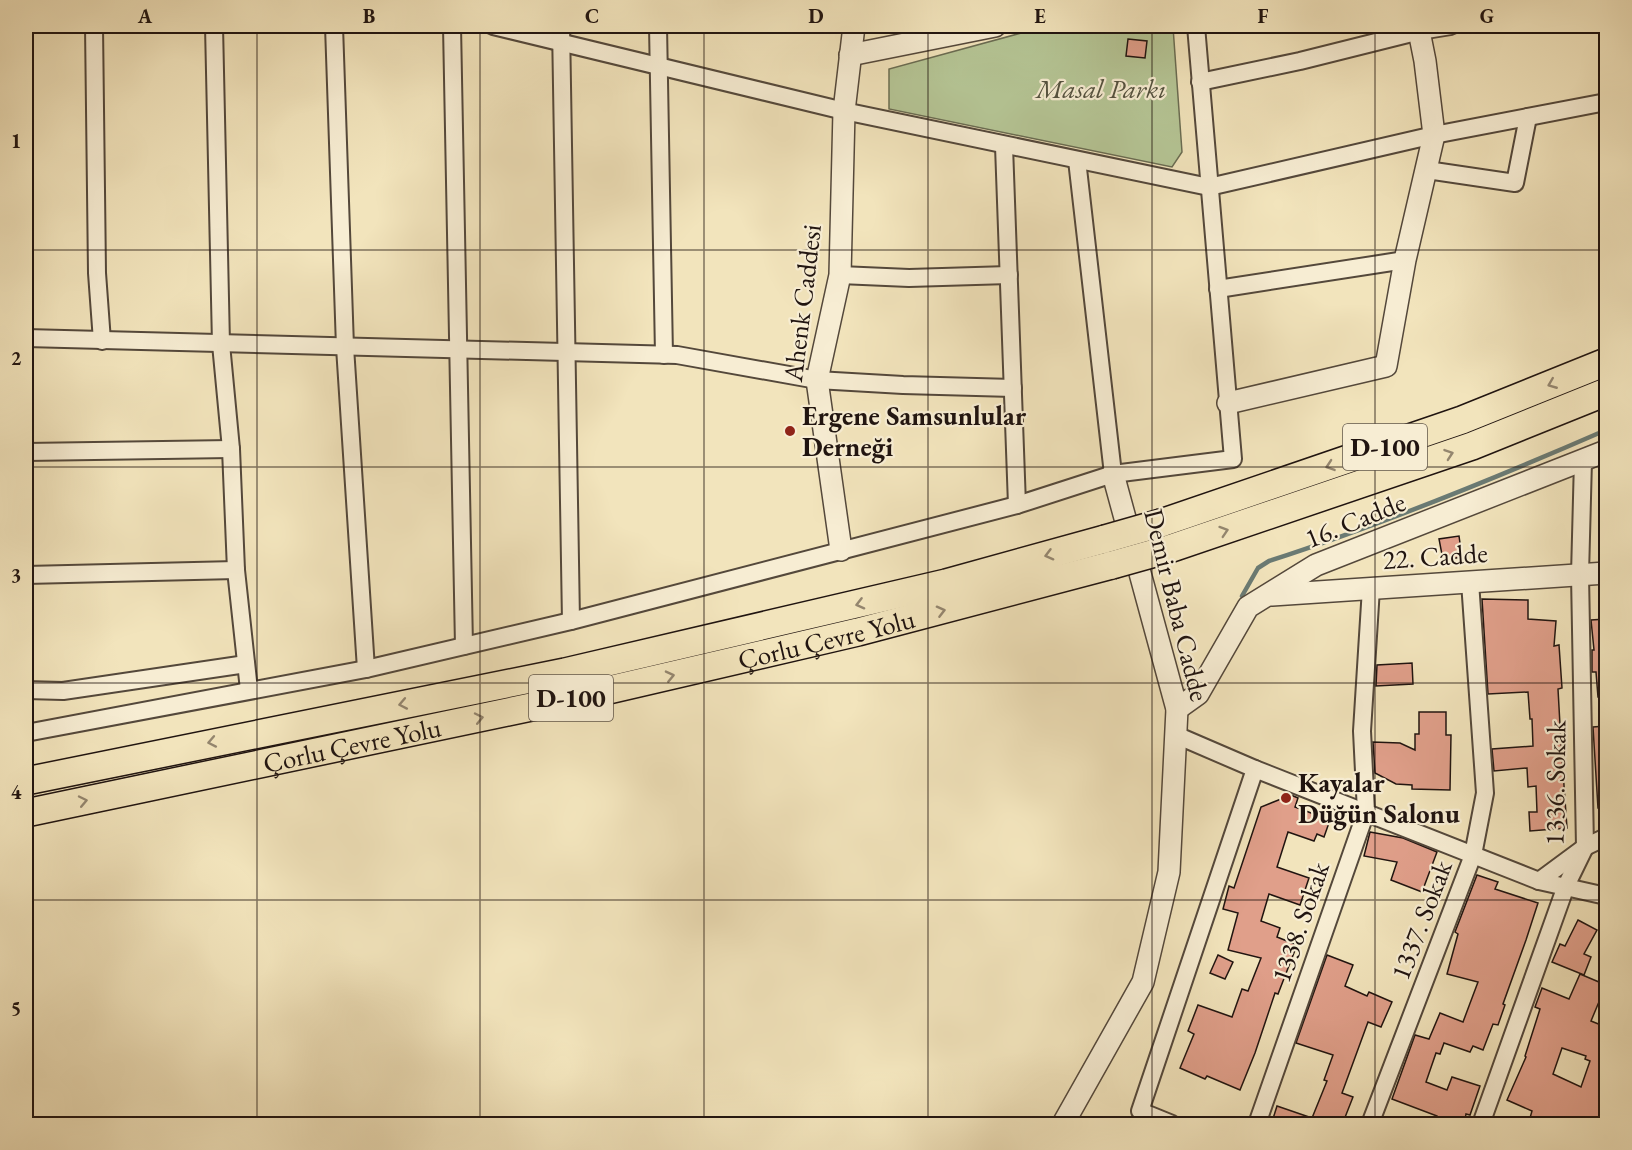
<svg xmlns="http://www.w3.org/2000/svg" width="1632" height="1150" font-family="'EB Garamond',serif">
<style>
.green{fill:#b5c595;stroke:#6a6c52;stroke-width:1.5}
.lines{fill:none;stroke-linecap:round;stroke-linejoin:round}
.stream{stroke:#6a7a73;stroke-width:4.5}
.building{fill:#e09f8a;stroke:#201410;stroke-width:1.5;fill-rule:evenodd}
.minor-casing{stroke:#54483b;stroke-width:20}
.tertiary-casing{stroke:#54483b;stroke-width:24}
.trunk-casing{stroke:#201410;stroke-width:30}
.minor{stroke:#f7edd3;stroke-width:16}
.tertiary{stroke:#f7edd3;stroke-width:21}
.trunk{stroke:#f2e4bc;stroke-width:27}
.trunk-bridge-casing{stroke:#201410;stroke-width:30;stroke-linecap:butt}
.trunk-bridge{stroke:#f2e4bc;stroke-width:27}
.oneway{stroke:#94866f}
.grid{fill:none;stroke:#201410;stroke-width:1.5;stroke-opacity:0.55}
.poi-dot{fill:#8f2418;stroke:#f7edd3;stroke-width:2}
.labels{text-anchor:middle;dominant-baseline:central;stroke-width:4.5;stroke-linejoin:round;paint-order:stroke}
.shield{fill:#f7edd3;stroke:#60554a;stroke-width:1.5}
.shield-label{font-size:26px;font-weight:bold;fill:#201410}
.park-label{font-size:27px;font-style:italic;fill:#54523f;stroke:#f7edd3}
.street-label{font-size:27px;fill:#201410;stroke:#f7edd3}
.poi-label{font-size:27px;font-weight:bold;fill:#201410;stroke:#f7edd3;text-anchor:start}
.neatline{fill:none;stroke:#201410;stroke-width:2}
.grid-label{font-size:20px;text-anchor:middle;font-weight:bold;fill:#201410}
</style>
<rect width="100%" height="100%" fill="#f2e4bc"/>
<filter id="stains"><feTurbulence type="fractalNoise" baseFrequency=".00333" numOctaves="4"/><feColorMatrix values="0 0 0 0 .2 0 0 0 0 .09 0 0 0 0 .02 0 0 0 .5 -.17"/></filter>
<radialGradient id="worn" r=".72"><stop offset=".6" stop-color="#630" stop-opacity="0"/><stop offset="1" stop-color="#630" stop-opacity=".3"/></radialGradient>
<polygon class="green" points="1047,26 1130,26 1132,32 1173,27 1182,152 1172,167 889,109 889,69"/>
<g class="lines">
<path class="stream" d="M1242,596L1258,568L1269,561C1384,524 1496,478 1606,430"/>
</g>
<g class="building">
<polygon points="1128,39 1147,41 1145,58 1126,56"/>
<polygon points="1459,536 1462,557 1443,560 1439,539"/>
<polygon points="1482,599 1528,600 1528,619 1556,621 1554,646 1559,645 1562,688 1558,689 1561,743 1567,828 1530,831 1529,812 1537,812 1536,786 1528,787 1527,768 1494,771 1492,749 1533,746 1532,719 1530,719 1528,692 1488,694"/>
<polygon points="1606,619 1606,697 1598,697 1596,672 1592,672 1592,650 1594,650 1591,620"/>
<polygon points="1412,663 1413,684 1376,686 1377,665"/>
<polygon points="1419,712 1446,712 1446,735 1451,735 1450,790 1412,789 1412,785 1396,784 1375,773 1373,742 1400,743 1415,750 1415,734 1419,734"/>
<polygon points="1606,726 1606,808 1598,808 1593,727"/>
<polygon points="1291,795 1298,798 1295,807 1330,820 1324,837 1317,834 1314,841 1288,832 1277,867 1309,878 1300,905 1269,894 1261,921 1280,928 1277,937 1297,945 1278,994 1275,993 1255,1053 1240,1090 1207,1076 1205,1079 1180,1068 1194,1034 1188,1031 1198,1005 1232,1017 1242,989 1248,991 1261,958 1228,950 1238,913 1223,909 1229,886 1234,888 1261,807"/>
<polygon points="1370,832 1403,838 1437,852 1422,892 1391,880 1397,862 1364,856"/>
<polygon points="1477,875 1498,882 1495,889 1538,903 1526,940 1503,1004 1505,1005 1498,1025 1493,1024 1483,1050 1473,1046 1470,1052 1444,1043 1440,1054 1436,1053 1426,1082 1447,1090 1452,1077 1480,1086 1470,1115 1466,1114 1464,1125 1435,1125 1437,1116 1392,1099 1415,1035 1429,1039 1440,1013 1463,1022 1478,982 1447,974 1458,934 1455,932"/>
<polygon points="1578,920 1597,930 1584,954 1591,957 1584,975 1552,962 1560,944 1565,946"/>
<polygon points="1218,955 1233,962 1225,979 1210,973"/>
<polygon points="1327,955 1353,965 1345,986 1367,996 1369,992 1392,1002 1381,1027 1368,1022 1342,1093 1353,1097 1342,1125 1271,1125 1277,1106 1312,1118 1327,1081 1324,1080 1333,1055 1296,1043"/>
<path d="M1580,974L1606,985L1591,1021L1606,1027V1125H1528L1532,1111L1507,1100L1526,1057L1525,1056L1540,1009L1535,1007L1542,988L1569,999ZM1562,1048L1586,1056L1585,1059L1590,1061L1581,1087L1553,1074Z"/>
</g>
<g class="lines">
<defs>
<g id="minor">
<polyline points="94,26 97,273 102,341"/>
<polyline points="214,26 221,344 231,449 236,570 249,690"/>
<polyline points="334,26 345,347 366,669"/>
<polyline points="452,26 464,646"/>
<polyline points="493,26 844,111 1209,187 1434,135 1606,102"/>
<polyline points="561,26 571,621"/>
<polyline points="658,26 664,355"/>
<polyline points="1200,82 1300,61 1420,31 1451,26"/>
<polyline points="1004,146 1017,505"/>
<polyline points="1077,160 1113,474"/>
<polyline points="1427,170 1515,183 1528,117"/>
<polyline points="840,275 909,278 1009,275"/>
<polyline points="1218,289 1405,260"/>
<polyline points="26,338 677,355 817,380 903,385 1013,388"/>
<polyline points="26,452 231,449"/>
<polyline points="26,575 236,570"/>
<polyline points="26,690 63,691 246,664"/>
<polyline points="26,733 366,669 571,621 1017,505 1113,474 1233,459 1196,26"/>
<polyline points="1176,735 1255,769 1539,881 1606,896"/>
<polyline points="1539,881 1585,847 1606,837"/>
<polyline points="1172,1124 1140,1111 1255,769"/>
<polyline points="1257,1124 1366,812 1362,731 1371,588"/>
<polyline points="1370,1124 1473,855 1485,793 1470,582"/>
<polyline points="1481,1124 1566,886 1585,847 1580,575 1583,460"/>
</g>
<g id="tertiary">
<polyline points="850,55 995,26"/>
<polyline points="1228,403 1386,366 1405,260 1434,135 1425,61 1418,26"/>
<polyline points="841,550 817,380 840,275 844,111 854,26"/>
<polyline points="1272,595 1606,573"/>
<polyline points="1177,709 1198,694 1248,607 1316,565 1606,451"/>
<polyline points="1063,1124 1143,982 1169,872 1177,709 1113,474"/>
</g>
<g id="trunk">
<polyline points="1161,523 1462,420 1606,362"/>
<polyline points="1169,549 1472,446 1606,392"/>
<polyline points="26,781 565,672 946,583 1105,539"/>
<path id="s1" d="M26,813L574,698L858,632L1112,565"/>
</g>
</defs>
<use href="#minor" class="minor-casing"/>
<use href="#tertiary" class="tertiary-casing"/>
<use href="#trunk" class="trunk-casing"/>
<use href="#minor" class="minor"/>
<use href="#tertiary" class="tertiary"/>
<use href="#trunk" class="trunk"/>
<defs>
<g id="trunk-bridge">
<polyline points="1105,539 1161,523"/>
<polyline points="1112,565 1169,549"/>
</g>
</defs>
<use href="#trunk-bridge" class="trunk-bridge-casing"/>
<use href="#trunk-bridge" class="trunk-bridge"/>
</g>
<defs><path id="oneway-chevron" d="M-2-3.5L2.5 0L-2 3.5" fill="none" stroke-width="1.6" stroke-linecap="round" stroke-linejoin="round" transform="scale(1.5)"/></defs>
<g class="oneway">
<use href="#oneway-chevron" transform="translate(1552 384) rotate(158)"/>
<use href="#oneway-chevron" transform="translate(1449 454) rotate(-19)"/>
<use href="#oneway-chevron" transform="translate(1330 466) rotate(161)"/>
<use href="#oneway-chevron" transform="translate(1224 531) rotate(-18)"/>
<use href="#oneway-chevron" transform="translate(1049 555) rotate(165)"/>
<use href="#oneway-chevron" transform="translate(860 604) rotate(166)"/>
<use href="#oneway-chevron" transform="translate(941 611) rotate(-14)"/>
<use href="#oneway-chevron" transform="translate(670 676) rotate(-13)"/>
<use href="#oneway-chevron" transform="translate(403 704) rotate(169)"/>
<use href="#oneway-chevron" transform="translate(479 718) rotate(-12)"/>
<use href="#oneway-chevron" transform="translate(212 742) rotate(169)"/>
<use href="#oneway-chevron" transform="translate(83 801) rotate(-12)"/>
</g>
<path class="grid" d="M257,26V1124M480,26V1124M704,26V1124M928,26V1124M1152,26V1124M1375,26V1124M26,250H1606M26,467H1606M26,683H1606M26,900H1606"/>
<g class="poi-dot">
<circle cx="790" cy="431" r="6"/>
<circle cx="1286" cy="798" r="6"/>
</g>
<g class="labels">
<g class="shield">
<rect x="1343" y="424" width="84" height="46" rx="4.5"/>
<rect x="529" y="675" width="84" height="46" rx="4.5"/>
</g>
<g class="shield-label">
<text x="1385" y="447">D-100</text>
<text x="571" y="698">D-100</text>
</g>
<g class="park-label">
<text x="1101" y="88">Masal Parkı</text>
</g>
<g class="street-label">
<text transform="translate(802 303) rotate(-83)">Ahenk Caddesi</text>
<text transform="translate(1355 520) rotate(-22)">16. Cadde</text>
<text transform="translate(1435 556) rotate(-4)">22. Cadde</text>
<text transform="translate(1177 605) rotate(76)">Demir Baba Cadde</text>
<text stroke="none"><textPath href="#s1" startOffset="819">Çorlu Çevre Yolu</textPath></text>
<text stroke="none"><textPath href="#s1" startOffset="333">Çorlu Çevre Yolu</textPath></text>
<text transform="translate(1555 783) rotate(-89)">1336. Sokak</text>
<text transform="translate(1421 920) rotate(-69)">1337. Sokak</text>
<text transform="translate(1300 922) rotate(-71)">1338. Sokak</text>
</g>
<g class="poi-label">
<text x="802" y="415">Ergene Samsunlular<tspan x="802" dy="31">Derneği</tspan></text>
<text x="1298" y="782">Kayalar<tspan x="1298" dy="31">Düğün Salonu</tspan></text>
</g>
</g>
<rect width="1632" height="1150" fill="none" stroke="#f2e4bc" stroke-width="66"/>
<rect x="33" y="33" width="1566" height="1084" class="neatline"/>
<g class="grid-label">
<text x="145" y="23">A</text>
<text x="369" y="23">B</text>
<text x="592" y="23">C</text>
<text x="816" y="23">D</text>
<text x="1040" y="23">E</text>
<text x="1263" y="23">F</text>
<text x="1487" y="23">G</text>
<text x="16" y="148">1</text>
<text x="16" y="365">2</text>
<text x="16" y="582">3</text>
<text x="16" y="799">4</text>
<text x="16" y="1015">5</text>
</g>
<rect width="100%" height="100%" filter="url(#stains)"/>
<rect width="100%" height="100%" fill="url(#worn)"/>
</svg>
